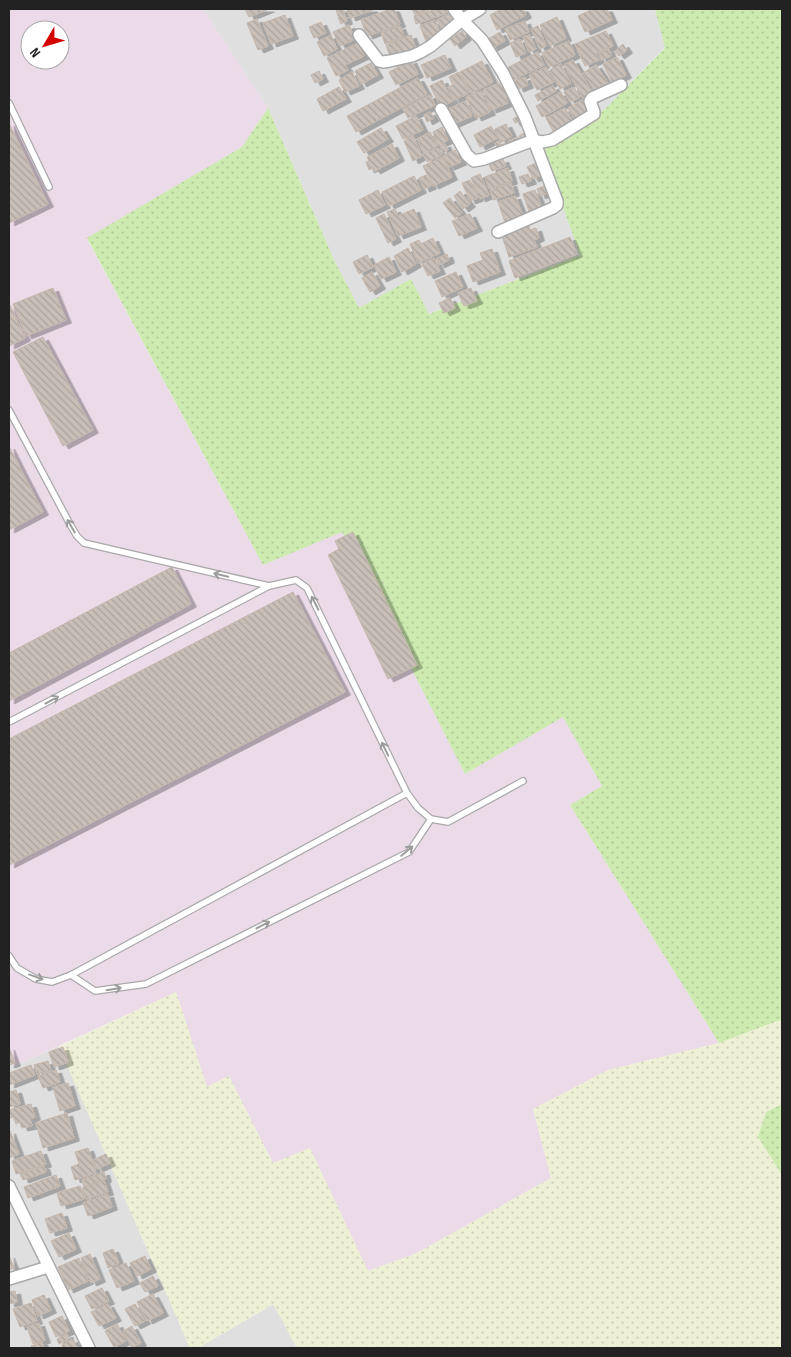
<svg xmlns="http://www.w3.org/2000/svg" width="791" height="1357" font-family="'Sofia Sans Condensed',sans-serif">
<style>
.residential{fill:#e0dfdf}
.industrial{fill:#ebdbe8;fill-rule:evenodd}
.farmland{fill:url(#farmland-dots)}
.grass{fill:url(#grass-dots)}
.building{fill:url(#building-back-hatch);stroke:#c4b6ab;filter:url(#shadow)}
.lines{fill:none;stroke-linecap:round;stroke-linejoin:round}
.service-casing{stroke:#a9a9a9;stroke-width:8}
.minor-casing{stroke:#a9a9a9;stroke-width:14}
.service{stroke:#fff;stroke-width:5.5}
.minor{stroke:#fff;stroke-width:11}
.oneway{stroke:#9c9c9c}
</style>
<defs>
<pattern id="farmland-dots" width="8" height="8" patternUnits="userSpaceOnUse" patternTransform="scale(1.25)"><rect width="8" height="8" fill="#eef0d5"/><path d="M2 2h.1M6 6h.1" fill="none" stroke="#ccceb7" stroke-width="1.8" stroke-linecap="round"/></pattern>
<pattern id="grass-dots" width="8" height="8" patternUnits="userSpaceOnUse" patternTransform="scale(1.25)"><rect width="8" height="8" fill="#cdebb0"/><path d="M2 2h.1M6 6h.1" fill="none" stroke="#b0c997" stroke-width="1.8" stroke-linecap="round"/></pattern>
<pattern id="building-back-hatch" width="6" height="6" patternUnits="userSpaceOnUse" patternTransform="scale(1.25)"><rect width="6" height="6" fill="#c7bfb8"/><path d="M-1 5l2 2M0 0l6 6M5-1l2 2" fill="none" stroke="#aba49e"/></pattern>
<filter id="shadow"><feDropShadow dx="5.5" dy="3" stdDeviation="0" flood-color="#0004"/></filter>
</defs>
<rect width="100%" height="100%" fill="#f2efe9"/>
<g class="residential">
<polygon points="203,9 655,9 665,47 605,109 543,148 580,255 428,314 411,280 359,309 335,262 268,108"/>
<polygon points="59,1046 190,1348 9,1348 9,1056 14,1066"/>
<polygon points="274,1304 297,1348 198,1348"/>
</g>
<path class="industrial" d="M9,9H203L268,108L242,147L87,239L263,565L342,531L465,774L563,716L602,786L570,805L719,1043L608,1070L533,1109L551,1178L415,1254L367,1271L310,1148L273,1163L229,1076L207,1087L176,992L14,1066L9,1056ZM30,30H60V60H30Z"/>
<polygon class="farmland" points="176,992 207,1087 229,1076 273,1163 310,1148 368,1271 415,1254 551,1178 533,1109 608,1070 719,1043 780,1020 782,1024 782,1104 766,1112 758,1137 782,1175 782,1348 297,1348 273,1304 198,1348 190,1348 59,1047"/>
<g class="grass">
<polygon points="655,9 782,9 782,1024 780,1020 719,1043 570,805 602,786 563,717 465,774 342,532 263,565 87,238 242,147 268,108 335,262 359,308 411,279 429,314 580,255 542,148 605,109 665,48"/>
<polygon points="782,1104 782,1175 758,1137 766,1112"/>
</g>
<g class="building">
<polygon points="245,9 269,9 249,17"/>
<polygon points="336,9 343,9 345,13 338,16"/>
<polygon points="347,9 372,9 373,10 350,18"/>
<polygon points="391,9 394,9 400,24 367,36 361,20"/>
<polygon points="412,9 431,9 415,15"/>
<polygon points="437,9 446,9 447,13 416,24 414,16"/>
<polygon points="502,9 523,9 526,15 497,30 490,15"/>
<polygon points="593,9 607,9 612,20 585,32 578,16"/>
<polygon points="449,14 455,25 443,31 437,20"/>
<polygon points="285,15 293,36 271,44 263,23"/>
<polygon points="345,15 347,21 341,24 338,17"/>
<polygon points="557,17 566,38 550,46 540,25"/>
<polygon points="257,19 268,46 258,50 247,23"/>
<polygon points="435,20 441,35 426,41 420,26"/>
<polygon points="525,21 529,32 510,40 505,29"/>
<polygon points="321,22 326,33 314,38 309,27"/>
<polygon points="349,25 355,39 340,46 333,32"/>
<polygon points="400,26 404,36 385,44 381,33"/>
<polygon points="538,26 546,46 540,49 531,29"/>
<polygon points="462,31 466,37 455,46 450,39"/>
<polygon points="606,31 613,46 596,53 599,60 585,66 575,44"/>
<polygon points="500,32 505,41 492,48 488,39"/>
<polygon points="331,35 337,49 324,56 317,42"/>
<polygon points="411,35 416,49 391,59 386,45"/>
<polygon points="530,35 536,49 529,52 523,37"/>
<polygon points="520,39 526,53 516,57 510,43"/>
<polygon points="569,41 575,55 549,67 542,53"/>
<polygon points="358,43 364,56 345,65 348,70 336,76 327,58"/>
<polygon points="623,44 627,50 619,56 615,51"/>
<polygon points="609,49 611,56 601,60 599,53"/>
<polygon points="538,52 544,65 513,80 507,68"/>
<polygon points="445,55 451,68 427,78 421,65"/>
<polygon points="617,57 626,75 612,82 603,64"/>
<polygon points="411,60 418,74 396,85 389,72"/>
<polygon points="573,60 594,95 584,100 564,65"/>
<polygon points="482,61 493,82 471,93 460,72"/>
<polygon points="371,63 378,75 361,84 355,71"/>
<polygon points="561,64 571,83 560,89 550,70"/>
<polygon points="596,65 610,86 597,94 583,73"/>
<polygon points="546,67 554,82 537,90 529,75"/>
<polygon points="319,71 323,79 315,83 311,75"/>
<polygon points="352,72 359,86 345,92 339,80"/>
<polygon points="459,72 469,93 454,100 448,87 453,85 449,77"/>
<polygon points="525,77 528,85 518,89 515,81"/>
<polygon points="418,78 427,94 356,132 347,116"/>
<polygon points="442,80 453,101 441,107 430,86"/>
<polygon points="499,83 502,88 505,87 509,96 506,98 508,103 491,110 483,90"/>
<polygon points="553,86 556,91 538,101 535,95"/>
<polygon points="339,87 346,99 323,111 317,99"/>
<polygon points="574,87 580,97 570,102 564,92"/>
<polygon points="481,91 490,112 476,118 466,97"/>
<polygon points="561,92 567,103 542,117 536,106"/>
<polygon points="430,95 435,105 408,118 403,109"/>
<polygon points="582,100 590,114 576,122 568,108"/>
<polygon points="466,101 472,116 452,125 446,110"/>
<polygon points="565,108 572,120 553,131 546,118"/>
<polygon points="430,112 434,118 427,122 424,115"/>
<polygon points="522,114 525,122 521,124 520,121 515,123 513,119"/>
<polygon points="416,116 423,130 403,139 396,126"/>
<polygon points="9,123 48,204 9,223"/>
<polygon points="506,124 512,136 501,142 495,129"/>
<polygon points="491,126 498,138 480,147 474,135"/>
<polygon points="442,127 448,140 438,145 433,132"/>
<polygon points="381,128 388,139 364,153 357,142"/>
<polygon points="430,132 437,146 423,152 417,139"/>
<polygon points="526,132 530,140 523,143 519,136"/>
<polygon points="413,136 422,156 413,161 404,141"/>
<polygon points="518,137 521,143 511,148 508,141"/>
<polygon points="499,141 501,145 506,143 508,147 499,152 495,143"/>
<polygon points="392,144 399,158 375,171 373,168 369,170 366,162 369,161 367,157"/>
<polygon points="445,144 448,150 443,153 440,146"/>
<polygon points="438,148 442,155 427,162 423,154"/>
<polygon points="455,150 461,162 449,167 443,156"/>
<polygon points="443,157 452,177 433,186 423,166"/>
<polygon points="503,159 506,166 492,171 489,165"/>
<polygon points="538,162 544,174 533,179 527,167"/>
<polygon points="508,168 512,181 489,189 485,177"/>
<polygon points="480,174 489,195 480,199 471,178"/>
<polygon points="528,174 531,181 522,184 519,177"/>
<polygon points="426,175 431,186 424,189 419,178"/>
<polygon points="414,176 421,190 389,206 382,192"/>
<polygon points="470,180 478,198 470,201 462,183"/>
<polygon points="511,183 514,193 493,200 490,191"/>
<polygon points="548,184 550,192 540,196 537,189"/>
<polygon points="378,190 385,205 366,214 359,200"/>
<polygon points="535,190 541,206 529,211 523,194"/>
<polygon points="460,191 470,204 463,209 454,196"/>
<polygon points="515,196 524,218 506,225 498,202"/>
<polygon points="450,198 462,213 455,218 443,203"/>
<polygon points="395,209 398,216 414,209 421,227 398,236 387,212"/>
<polygon points="384,214 396,239 388,243 376,218"/>
<polygon points="470,214 477,228 459,236 452,221"/>
<polygon points="529,226 530,230 536,228 539,238 534,240 537,247 509,257 502,236"/>
<polygon points="570,237 577,254 515,278 509,261"/>
<polygon points="433,238 440,253 418,263 410,244 419,240 421,244"/>
<polygon points="408,248 416,264 402,272 394,256"/>
<polygon points="492,249 500,272 473,282 467,266 483,260 480,253"/>
<polygon points="447,254 449,260 439,265 436,259"/>
<polygon points="367,255 373,267 359,274 353,262"/>
<polygon points="389,257 396,272 381,279 374,265"/>
<polygon points="434,258 440,271 428,276 422,264"/>
<polygon points="372,272 380,286 370,292 362,278"/>
<polygon points="456,272 463,287 442,297 435,281"/>
<polygon points="53,288 66,320 26,336 13,304"/>
<polygon points="471,288 477,301 464,306 458,293"/>
<polygon points="450,298 455,308 444,313 439,303"/>
<polygon points="9,305 10,305 25,338 9,346"/>
<polygon points="43,337 93,430 63,446 13,352"/>
<polygon points="9,446 21,470 9,477"/>
<polygon points="21,470 43,512 9,530 9,477"/>
<polygon points="353,532 417,665 388,679 328,555 339,549 335,541"/>
<polygon points="172,567 191,604 9,701 9,653"/>
<polygon points="293,592 345,692 9,865 9,739"/>
<polygon points="9,1047 15,1063 9,1065"/>
<polygon points="63,1047 68,1062 54,1067 49,1052"/>
<polygon points="48,1061 51,1070 37,1074 34,1065"/>
<polygon points="31,1065 35,1075 9,1085 9,1073"/>
<polygon points="56,1070 60,1082 43,1088 38,1076"/>
<polygon points="68,1083 75,1106 60,1111 53,1087"/>
<polygon points="16,1090 20,1104 9,1107 9,1092"/>
<polygon points="31,1104 35,1117 30,1119 32,1126 22,1128 20,1122 16,1124 14,1117 9,1118 9,1110"/>
<polygon points="67,1113 74,1138 43,1148 36,1123"/>
<polygon points="9,1131 10,1131 19,1154 9,1158"/>
<polygon points="88,1148 96,1173 75,1180 71,1167 79,1164 75,1152"/>
<polygon points="41,1151 46,1164 16,1174 12,1161"/>
<polygon points="106,1154 110,1163 97,1169 93,1160"/>
<polygon points="44,1166 46,1172 23,1180 21,1174"/>
<polygon points="104,1172 106,1179 84,1187 82,1180"/>
<polygon points="56,1175 60,1186 28,1198 24,1187"/>
<polygon points="104,1180 108,1192 86,1199 82,1188"/>
<polygon points="80,1186 84,1199 61,1206 57,1193"/>
<polygon points="108,1194 112,1207 88,1216 83,1203"/>
<polygon points="62,1213 67,1228 50,1233 45,1219"/>
<polygon points="69,1233 76,1249 59,1257 51,1241"/>
<polygon points="113,1249 119,1263 108,1268 103,1253"/>
<polygon points="90,1254 100,1279 91,1283 81,1258"/>
<polygon points="9,1255 14,1268 9,1270"/>
<polygon points="145,1256 151,1269 137,1276 130,1263"/>
<polygon points="79,1258 88,1281 68,1290 58,1267"/>
<polygon points="126,1263 134,1281 117,1288 109,1270"/>
<polygon points="153,1276 158,1286 145,1292 140,1283"/>
<polygon points="102,1288 109,1301 92,1309 85,1296"/>
<polygon points="15,1291 17,1302 9,1304 9,1292"/>
<polygon points="153,1294 163,1313 147,1321 137,1302"/>
<polygon points="44,1295 51,1310 38,1316 32,1300"/>
<polygon points="31,1303 37,1321 20,1327 13,1309"/>
<polygon points="108,1304 116,1318 99,1326 91,1312"/>
<polygon points="135,1304 145,1321 135,1326 125,1309"/>
<polygon points="62,1316 69,1331 56,1337 49,1322"/>
<polygon points="39,1323 45,1340 33,1344 27,1327"/>
<polygon points="117,1324 126,1341 114,1347 105,1331"/>
<polygon points="132,1326 141,1343 132,1348 123,1331"/>
<polygon points="67,1334 69,1339 59,1344 57,1339"/>
<polygon points="72,1339 77,1347 74,1348 63,1348 62,1345"/>
<polygon points="42,1342 44,1348 32,1348 31,1346"/>
</g>
<g class="lines">
<defs>
<g id="service">
<polyline points="9,103 49,187"/>
<polyline points="9,410 71,526 77,536 84,543 269,586"/>
<polyline points="9,722 269,586 296,580 307,588 407,793 418,808 431,819 448,822 523,781"/>
<polyline points="9,956 17,968 36,979 52,982 71,975 407,793"/>
<polyline points="71,975 95,991 146,984 409,852 431,819"/>
</g>
<g id="minor">
<polyline points="454,9 462,20 482,40 503,73 525,117 557,201 557,205 553,208 498,232"/>
<polyline points="359,35 379,61 383,62 390,61 412,56 421,52 431,46 462,20 480,9"/>
<polyline points="441,109 467,155 474,161 484,159 534,140 542,142 552,140 594,114 594,112 590,101 592,98 621,85"/>
<polyline points="9,1186 89,1348"/>
<polyline points="9,1279 48,1267"/>
</g>
</defs>
<use href="#service" class="service-casing"/>
<use href="#minor" class="minor-casing"/>
<use href="#service" class="service"/>
<use href="#minor" class="minor"/>
</g>
<defs><path id="oneway-shaft" d="M-6 0H5M1.5-3L5.5 0L1.5 3" fill="none" stroke-width="1.6" stroke-linecap="round" stroke-linejoin="round" transform="scale(1.25)"/></defs>
<g class="oneway">
<use href="#oneway-shaft" transform="translate(71 526) rotate(-120)"/>
<use href="#oneway-shaft" transform="translate(221 575) rotate(-167)"/>
<use href="#oneway-shaft" transform="translate(315 603) rotate(-117)"/>
<use href="#oneway-shaft" transform="translate(52 700) rotate(-28)"/>
<use href="#oneway-shaft" transform="translate(385 749) rotate(-116)"/>
<use href="#oneway-shaft" transform="translate(407 851) rotate(-40)"/>
<use href="#oneway-shaft" transform="translate(263 925) rotate(-27)"/>
<use href="#oneway-shaft" transform="translate(36 977) rotate(20)"/>
<use href="#oneway-shaft" transform="translate(114 989) rotate(-9)"/>
</g>
<rect width="791" height="1357" fill="none" stroke="#222222" stroke-width="20"/>
<g transform="translate(45 45) rotate(232)"><circle r="24" fill="#ffffff" stroke="#a7a7a7"/>
<path d="M0-4L9 19L0 12L-9 19Z" fill="#d40000"/>
<text y="-8" font-size="14" font-weight="bold" text-anchor="middle" fill="#222222">N</text>
</g>
</svg>
